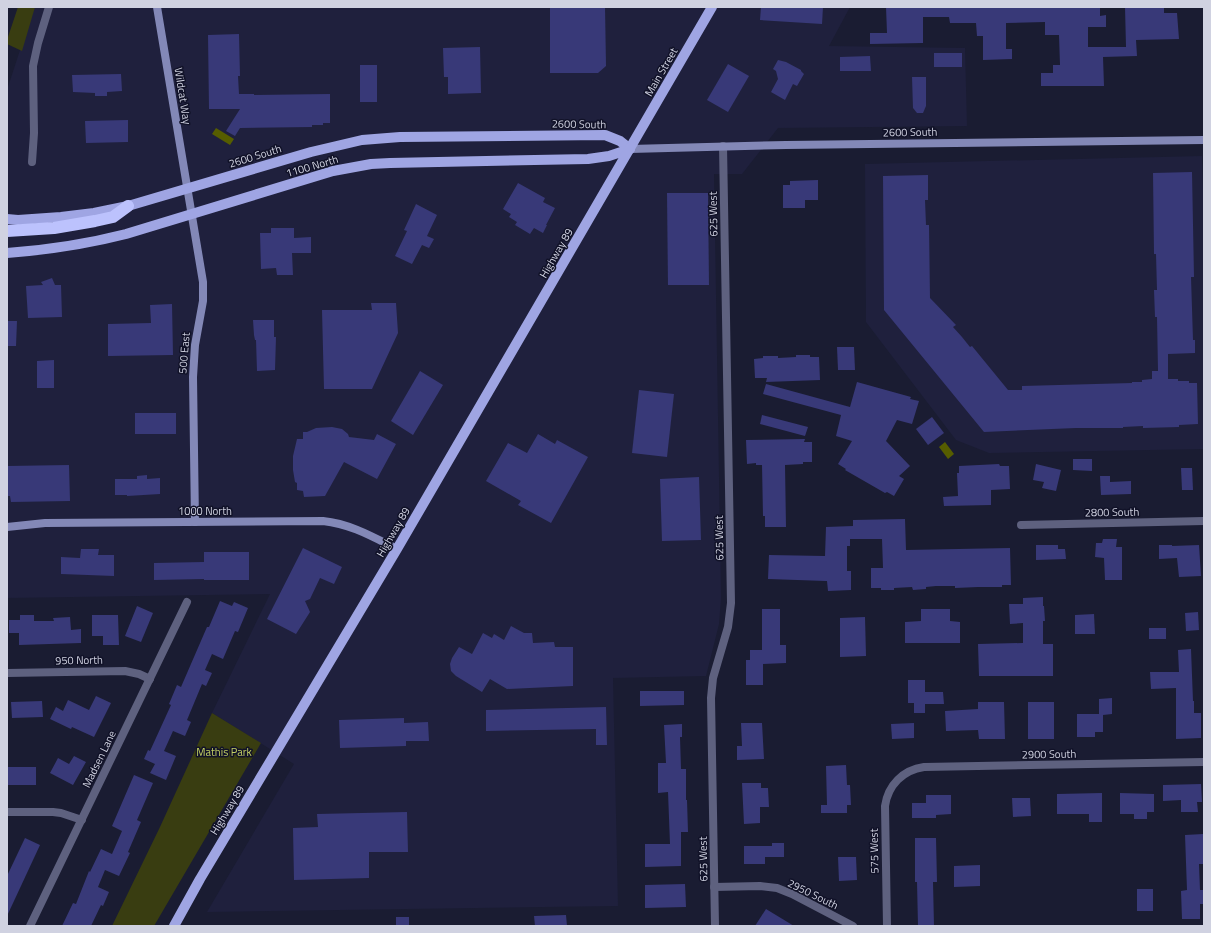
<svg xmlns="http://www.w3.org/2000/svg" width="1211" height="933" font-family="'Titillium Web',sans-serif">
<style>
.built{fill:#1f203d}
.green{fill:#393d11}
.water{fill:#565d00}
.building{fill:#383978}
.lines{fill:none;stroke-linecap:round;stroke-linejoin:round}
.street{stroke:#5e617f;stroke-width:8}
.secondary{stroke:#8388b7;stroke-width:8}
.primary{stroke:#9fa5e3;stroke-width:10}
.highway{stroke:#bcc2fd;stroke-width:12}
.labels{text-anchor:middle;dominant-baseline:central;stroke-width:3;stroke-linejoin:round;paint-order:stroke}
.street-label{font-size:11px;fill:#d0d2e1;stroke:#111228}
.park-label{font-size:11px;fill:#c3d063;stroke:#111228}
</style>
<rect width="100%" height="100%" fill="#1a1c32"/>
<g class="built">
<polygon points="34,7 850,7 829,46 965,48 967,126 778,128 742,174 714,174 721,598 719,624 706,676 613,678 618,906 207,912 294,764 212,713 270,594 7,598 7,90"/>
<polygon points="1202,156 1204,223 1204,449 989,453 956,440 866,322 865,164"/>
</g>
<g class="green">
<polygon points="18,7 35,7 22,51 7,44 7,40"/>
<polygon points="212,713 261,743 154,926 112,926 160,827"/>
</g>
<g class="water">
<polygon points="216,128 234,139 230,145 212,134"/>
<polygon points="945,442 954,454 948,459 939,447"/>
</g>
<g class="building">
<polygon points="550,7 605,7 606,66 598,73 550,73"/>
<polygon points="761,7 823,7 822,24 760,20"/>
<polygon points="886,7 1100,7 1100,16 1106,15 1106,27 1088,27 1088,47 1126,47 1125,7 1164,7 1164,13 1177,13 1179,39 1136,40 1137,56 1103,57 1104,86 1041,86 1041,73 1053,73 1053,65 1060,65 1059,35 1045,35 1045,22 1006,23 1006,49 1012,49 1012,59 983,60 983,36 977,36 976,23 950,23 949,17 923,17 923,43 870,44 870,33 887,33"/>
<polygon points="239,34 240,76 238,76 239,94 254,94 254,95 330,94 330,123 323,123 323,125 312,125 312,127 240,128 235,136 226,131 240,109 209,109 208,35"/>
<polygon points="480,47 481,93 448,94 448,77 444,77 443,48"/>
<rect x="934" y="53" width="28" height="14"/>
<polygon points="870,56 871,71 840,71 840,57"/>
<polygon points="778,60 786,62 801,70 801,71 804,74 797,86 793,84 785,100 771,92 778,79 776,71 773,69"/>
<polygon points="728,64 749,76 728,112 707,100"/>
<rect x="360" y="65" width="17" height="37"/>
<polygon points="121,74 122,91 107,92 107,96 95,96 95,93 73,92 72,75"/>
<polygon points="912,77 926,77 926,106 923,113 917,113 913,108"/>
<polygon points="128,120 128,142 86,143 85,121"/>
<polygon points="1192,172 1194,277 1191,277 1193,340 1195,340 1195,353 1168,354 1168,379 1178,379 1178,381 1189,381 1189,383 1197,383 1198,424 1179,425 1179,427 1143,428 1143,426 1123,427 1123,428 1076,428 984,432 884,310 883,176 928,175 928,200 925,200 926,225 929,225 930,298 956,325 953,327 962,337 970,347 972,346 1008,390 1022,390 1022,386 1132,383 1132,382 1142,382 1142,380 1152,379 1152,371 1158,371 1157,317 1155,317 1154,290 1157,290 1156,254 1154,254 1153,173"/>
<polygon points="818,180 818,200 805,200 805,208 783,208 783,185 790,185 790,181"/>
<polygon points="518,183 545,198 543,202 555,208 546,225 547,225 543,233 534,228 530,234 515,225 517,222 509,217 511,214 503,209"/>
<polygon points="667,193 708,193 709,285 668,285"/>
<polygon points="416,204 437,215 427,236 434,239 429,248 422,245 412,264 395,256 407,231 404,230"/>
<polygon points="271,228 294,228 294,238 311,237 311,253 292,253 293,275 277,275 276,268 261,269 260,233 271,233"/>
<polygon points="52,278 55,285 61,285 62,317 28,318 26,286 43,285 41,282"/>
<polygon points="371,303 396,303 398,333 372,389 324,389 322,310 372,310"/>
<polygon points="172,304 173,355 108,356 108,324 151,323 150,305"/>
<polygon points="253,320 274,320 274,337 276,337 275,370 257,371 256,340 255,340 254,335"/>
<polygon points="7,321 17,321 16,346 7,346"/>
<polygon points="837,347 854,347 855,370 838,370"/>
<polygon points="796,355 810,355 810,357 819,357 820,380 766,382 767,378 755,378 754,359 763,358 763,356 778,356 778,358 796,357"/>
<polygon points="54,360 54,388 37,388 37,361"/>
<polygon points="420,371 443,385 413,435 391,421"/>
<polygon points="857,382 911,397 910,399 919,401 912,424 897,420 886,441 910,466 899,476 904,479 894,496 887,492 885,493 845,470 846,469 838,464 852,441 836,436 841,415 763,394 766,384 850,407"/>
<polygon points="639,390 674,394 667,457 632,453"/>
<rect x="135" y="413" width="41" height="21"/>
<polygon points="762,415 808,427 805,436 760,424"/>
<polygon points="932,417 944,433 928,445 916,429"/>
<polygon points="332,427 342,429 348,434 349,437 374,440 377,434 396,444 377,479 344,462 325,496 304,497 303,491 297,490 297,483 295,482 293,470 293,456 297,439 303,439 303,432 307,432 316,428"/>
<polygon points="538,434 555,444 557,440 588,457 551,523 518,505 521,501 486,481 508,443 527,453"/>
<polygon points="805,439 804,442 812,442 812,462 803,462 803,464 785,465 786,527 765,527 765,516 763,516 762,465 756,465 756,463 747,464 746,440"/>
<polygon points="1073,459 1092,459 1092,471 1073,470"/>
<polygon points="999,464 1000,466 1009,466 1010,489 991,490 991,505 944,506 943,497 958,496 957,473 959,473 959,466"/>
<polygon points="1036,464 1061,470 1056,491 1042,488 1044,482 1033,480"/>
<polygon points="69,465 70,501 11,502 10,496 7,496 7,466"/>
<polygon points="1181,468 1192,468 1193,490 1182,490"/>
<polygon points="147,475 147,479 160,478 160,494 127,496 127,495 115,495 115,479 137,479 137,476"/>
<polygon points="1100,476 1110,476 1110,482 1131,481 1131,494 1101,495"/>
<polygon points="699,477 701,540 662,541 660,479"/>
<polygon points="905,519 906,550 1010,548 1011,585 1002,585 1002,587 978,587 955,588 955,586 936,586 926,587 926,589 913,590 912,587 894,588 894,590 881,590 881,588 871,588 871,568 883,568 882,539 850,539 850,546 847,546 847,571 851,571 851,590 828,591 827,581 826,581 768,579 769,555 825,556 826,527 853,526 853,520"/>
<polygon points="1103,539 1117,539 1116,547 1122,547 1122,580 1105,580 1104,558 1095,557 1096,543 1102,543"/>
<polygon points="1036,545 1058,545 1058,549 1065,549 1066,559 1036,560"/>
<polygon points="1159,545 1172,545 1172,546 1199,545 1201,576 1179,577 1177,558 1159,559"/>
<polygon points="303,548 342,567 334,584 320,578 310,599 305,601 310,612 296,634 267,619"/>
<polygon points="81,549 99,549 98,555 114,555 114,576 61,574 61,557 80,558"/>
<polygon points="204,552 249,552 249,580 204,580 204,579 154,580 154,563 204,562"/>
<polygon points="1043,597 1043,606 1044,606 1045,621 1043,621 1043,644 1053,644 1053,676 979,676 978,644 1023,643 1023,623 1010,624 1009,604 1023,604 1023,598"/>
<polygon points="220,601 232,606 234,602 248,608 238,632 235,631 223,659 212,654 205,670 212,673 206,686 202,684 187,720 191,722 185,736 173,731 164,751 176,756 166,780 150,773 155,764 144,759 148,750 150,751 171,705 169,704 177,685 181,687 207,627 209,627"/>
<polygon points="137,606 153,613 141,642 125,636"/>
<polygon points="762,609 780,609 780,645 786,645 786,663 763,664 763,685 746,685 746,660 750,660 750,650 762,650"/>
<polygon points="921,609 950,609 950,621 960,622 960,643 905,643 905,622 921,621"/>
<polygon points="1198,612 1199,630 1186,631 1185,613"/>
<polygon points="1094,614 1095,634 1075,634 1075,615"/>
<polygon points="20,615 34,615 34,621 54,621 53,618 70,617 71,630 81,629 81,643 19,645 19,633 9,633 9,620 20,620"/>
<polygon points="92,615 118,615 119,645 103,645 103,636 92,636"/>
<polygon points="865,617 866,656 840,657 840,618"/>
<polygon points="511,626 524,633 532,633 533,643 554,642 555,647 573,647 573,686 507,689 490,679 482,692 456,676 451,671 450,664 452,658 459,647 472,654 483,633 492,638 494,634 504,640"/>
<rect x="1149" y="628" width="17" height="11"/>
<polygon points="1191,649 1193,701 1194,701 1194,713 1201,713 1201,738 1176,739 1176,688 1151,689 1150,672 1179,672 1178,650"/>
<polygon points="908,680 925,680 925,692 943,692 944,704 925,704 925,713 914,713 914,703 908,703"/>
<polygon points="640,691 684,691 684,705 640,706"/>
<polygon points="96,696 111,703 94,737 72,727 71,729 50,719 56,707 63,711 68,700 89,710"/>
<polygon points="1112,698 1112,714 1103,715 1103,732 1095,732 1095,737 1077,737 1077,714 1099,714 1099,699"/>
<polygon points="42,701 43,717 12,718 11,702"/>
<polygon points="978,702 1004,702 1005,739 979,739 978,730 946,731 945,711 978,709"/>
<rect x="1028" y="702" width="26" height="37"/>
<polygon points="606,707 607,745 596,745 596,729 486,731 486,710"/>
<polygon points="404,718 404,723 428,722 429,741 406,741 406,746 340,748 339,720"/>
<polygon points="741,723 762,723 764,759 737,760 737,746 742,746"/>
<polygon points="914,723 914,738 892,739 891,724"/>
<polygon points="682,724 682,737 680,737 681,769 686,769 686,800 687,800 688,832 681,832 681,866 645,867 645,844 670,844 668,792 658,793 658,763 666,763 664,725"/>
<polygon points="74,756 86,762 73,785 50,773 58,758 69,764"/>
<polygon points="846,765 847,785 850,785 851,805 847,805 847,813 821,813 821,805 827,805 826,766"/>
<rect x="7" y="767" width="29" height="18"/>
<polygon points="134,775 153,783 137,820 141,822 128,852 130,853 119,876 105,870 98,887 109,892 103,906 101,905 91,926 62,926 73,903 76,904 89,871 90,872 101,849 112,854 122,831 112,826"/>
<polygon points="742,783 761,783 761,788 768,788 769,807 760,807 760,823 744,824"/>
<polygon points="1201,784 1202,802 1197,802 1198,812 1181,812 1181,800 1163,801 1163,785"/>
<polygon points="1102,793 1102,822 1089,822 1089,814 1057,814 1057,794"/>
<polygon points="1120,793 1154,794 1154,812 1147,812 1147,819 1134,819 1134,814 1120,814"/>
<polygon points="926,795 951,795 951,814 936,815 936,818 912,818 912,803 926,803"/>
<polygon points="1012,798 1030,798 1031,816 1013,817"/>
<polygon points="407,812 408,852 369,852 369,878 294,880 293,828 318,827 317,814"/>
<polygon points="1203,834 1203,864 1199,864 1200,890 1203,890 1203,904 1200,904 1200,919 1182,919 1181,891 1187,890 1185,835"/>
<polygon points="25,838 40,845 7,916 7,876"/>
<polygon points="915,838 936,838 937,882 933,882 934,926 918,926 917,882 915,882"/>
<polygon points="772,843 784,843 784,857 765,857 765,864 744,864 744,846 772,846"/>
<polygon points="838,857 856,857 857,880 839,881"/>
<polygon points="980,865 980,886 954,887 954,866"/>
<polygon points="685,884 686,907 645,908 645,885"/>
<rect x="1137" y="889" width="16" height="22"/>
<polygon points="766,909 794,926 755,926"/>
<polygon points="566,915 567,926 535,926 534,916"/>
<rect x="396" y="917" width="13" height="9"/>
</g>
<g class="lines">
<g class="street">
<polyline points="32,162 34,133 33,66 38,43 49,7"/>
<polyline points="1021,525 1204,521"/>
<polyline points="7,673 125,671 139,674 150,679"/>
<polyline points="7,812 53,812 61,813 82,820"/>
<polyline points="714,887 760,886 777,888 792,894 853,926"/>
<polyline points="30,926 187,602"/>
<polyline points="715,926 711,698 713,678 728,627 731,603 723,146"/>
<path d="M887,926L885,806C888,785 903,770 924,767L1204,762"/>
</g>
<g class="secondary">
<polyline points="157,7 203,282 203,301 195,345 193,377 195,522"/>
<polyline points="630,149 786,145 1204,140"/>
<path d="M7,527L45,523L323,521C351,524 373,537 397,549"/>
</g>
<g class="primary">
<polyline points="7,219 18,220 61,217 94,213 128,206 311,152 362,140 400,137 605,135 620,141 630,149"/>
<path d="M7,253C47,250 87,244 126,234L333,171L371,164L390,163L588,159L609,156L630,149"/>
<polyline points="174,926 200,879 397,549 712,7"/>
</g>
<polyline class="highway" points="7,231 54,228 95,221 113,217 128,206"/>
</g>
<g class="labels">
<g class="street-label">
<text transform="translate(661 72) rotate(-60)">Main Street</text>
<text transform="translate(183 96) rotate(81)">Wildcat Way</text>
<text transform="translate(579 124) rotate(1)">2600 South</text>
<text transform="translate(910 132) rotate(-1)">2600 South</text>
<text transform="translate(255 156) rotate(-17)">2600 South</text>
<text transform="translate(312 166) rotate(-16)">1100 North</text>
<text transform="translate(713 214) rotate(-91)">625 West</text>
<text transform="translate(556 253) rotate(-60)">Highway 89</text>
<text transform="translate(184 353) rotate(-85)">500 East</text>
<text x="205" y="511">1000 North</text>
<text transform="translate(1112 512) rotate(-1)">2800 South</text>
<text transform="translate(393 532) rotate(-60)">Highway 89</text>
<text transform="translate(719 538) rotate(-91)">625 West</text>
<text transform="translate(79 660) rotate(-1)">950 North</text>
<text transform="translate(1049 754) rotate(-1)">2900 South</text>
<text transform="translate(99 759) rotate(-64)">Madsen Lane</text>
<text transform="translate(227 810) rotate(-59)">Highway 89</text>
<text transform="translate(874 851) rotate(-91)">575 West</text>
<text transform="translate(703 859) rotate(-91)">625 West</text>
<text transform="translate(813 894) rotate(26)">2950 South</text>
</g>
<g class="park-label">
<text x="224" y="752">Mathis Park</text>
</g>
</g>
<rect width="1211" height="933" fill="none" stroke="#d0d2e1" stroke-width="16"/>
</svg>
